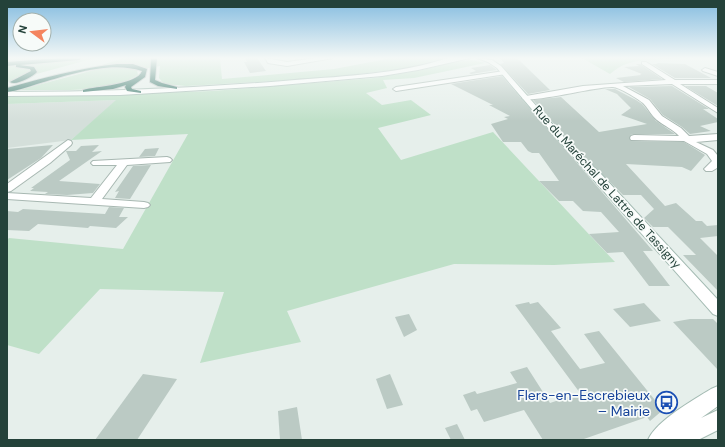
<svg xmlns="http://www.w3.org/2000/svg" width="725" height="447" font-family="'DM Sans',sans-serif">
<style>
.built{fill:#d4dfda}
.green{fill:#bfe0c8}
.building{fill:#bbcac4}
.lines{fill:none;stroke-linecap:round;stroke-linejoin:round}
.street-casing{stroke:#a8b8b2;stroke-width:2}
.secondary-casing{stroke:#a4bbb3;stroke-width:2}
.highway-casing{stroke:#c2cac8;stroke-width:2}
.street{fill:#fff;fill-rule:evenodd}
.secondary{fill:#fff;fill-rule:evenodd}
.highway{fill:#2f6f62;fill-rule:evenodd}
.labels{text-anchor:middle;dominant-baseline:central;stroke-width:3.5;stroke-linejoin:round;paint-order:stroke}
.street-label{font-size:12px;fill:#24423a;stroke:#f7fbf9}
.near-transit-label{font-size:14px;fill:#164399;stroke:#f7fbf9;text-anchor:end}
</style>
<rect width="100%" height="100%" fill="#e6efeb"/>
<polygon class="built" points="117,100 71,140 7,148 7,104"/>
<g class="green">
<polygon points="7,58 95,58 7,82"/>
<path d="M125,58H220L222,79L334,69L392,58H444L403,69L312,79L186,86L164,84L159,78L160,66L137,70L138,75C107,95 56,89 19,90L94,70L98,66Z"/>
<path d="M582,58H679C653,61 630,56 610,74Z"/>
<polygon points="472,60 485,63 414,78 383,80 387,88 366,93 382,105 411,100 431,115 378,128 401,160 493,132 615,262 554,265 454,264 287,311 301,342 200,363 224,292 100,289 39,354 7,345 7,240 9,238 123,249 188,134 71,140 116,100 7,104 7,97 68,96 212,91 374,78 422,70 454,62"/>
</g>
<g class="building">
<polygon points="245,58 257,58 266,71 250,73 244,62 247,62"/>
<polygon points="500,58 515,58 519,60 550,90 528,94 500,64 504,63"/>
<polygon points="656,63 685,64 711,78 675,78 652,64 658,64"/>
<polygon points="636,64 640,64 662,79 624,82 616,78 641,75 640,74 642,74 624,67 639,66"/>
<polygon points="490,65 497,70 471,74 469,73 476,71 471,68"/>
<polygon points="502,76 653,251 643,251 670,286 649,286 623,252 607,253 589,234 619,232 601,212 583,211 573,201 559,201 539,181 559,181 539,153 532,153 528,151 521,142 503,142 491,124 508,119 504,117 510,116 489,105 493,105 451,84"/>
<polygon points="672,86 709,109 703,109 718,119 718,122 700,126 711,131 690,134 682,127 663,115 650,99 629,87"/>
<polygon points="685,86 706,86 718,93 718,106"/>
<polygon points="605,89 615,89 636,100 642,104 656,121 675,134 634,134 630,135 630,141 684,142 705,155 691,171 682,167 626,164 665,206 676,203 696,221 702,221 707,226 718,225 718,236 700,238 718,256 718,291 683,255 696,255 668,227 653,227 644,218 654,209 641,195 623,195 570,142 533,100 561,97 599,132 647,124 621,115 631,108 617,94"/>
<polygon points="53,145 41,158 7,180 7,149"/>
<polygon points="99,145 92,152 102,151 59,181 100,184 93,193 67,195 45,194 48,192 30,191 34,188 31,188 70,160 66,151 76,151 81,146"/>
<polygon points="159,148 155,156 139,157 145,149"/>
<polygon points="151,165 130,199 115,198 119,191 115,192 133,166"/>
<polygon points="109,207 124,208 119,217 128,217 116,228 90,226 88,228 38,224 29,231 7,230 7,211 18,212 23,209 105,214"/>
<polygon points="529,302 530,304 538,302 561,328 551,331 580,369 605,363 584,334 599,331 663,410 650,421 647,417 581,440 543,440 524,410 484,422 477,409 471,411 463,395 475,391 477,394 517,383 510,372 527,367 550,403 580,393 515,305"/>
<polygon points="644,303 661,321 630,327 613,309"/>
<polygon points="409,314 417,330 404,337 395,317"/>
<polygon points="690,319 713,319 718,324 718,370 673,322"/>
<polygon points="143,374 177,379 137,440 95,440"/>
<polygon points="390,374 403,405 387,409 376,379"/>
<polygon points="297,407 302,440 280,440 278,411"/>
<polygon points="457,424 465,440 451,440 445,428"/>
</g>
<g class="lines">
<defs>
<g id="street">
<polygon points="265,58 287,62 317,58 333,58 287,66 268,63"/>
<path d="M642,62H646L675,80H718V84H680L718,108V113L672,84L623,86L649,100L662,116L681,128L689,136L718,134V140L696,142L713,150L718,156L717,168L712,171H706L704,169L712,161L707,154L684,141L631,140L630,138L631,136L634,135L679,136C673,129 664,126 657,120C651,115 648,108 643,103C638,99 619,87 613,87C597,86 530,104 522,98L526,96L583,86L666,80L642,64Z"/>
<polygon points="705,68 718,72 718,76 703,71 702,70"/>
<polygon points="504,71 507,73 506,74 396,91 393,89 396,87"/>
<polygon points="68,140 71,141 72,143 71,145 50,163 11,191 7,192 7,184"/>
<polygon points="167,157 170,158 172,160 170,162 127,165 102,199 144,202 148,203 150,205 148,207 144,208 7,199 7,193 91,198 117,165 93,165 91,163 93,161"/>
</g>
<g id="secondary">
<path d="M448,58H470L418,70L382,76L270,86L120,95L7,96V92C103,92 199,88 295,80C347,76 398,74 448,58Z"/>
<path d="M477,58L492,60L501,66L569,143L601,174L718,300V316L713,314C641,232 567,152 497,68L488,62Z"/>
<path d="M718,386V406L701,418L718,410V430L698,440H648C656,421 693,400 711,389Z"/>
</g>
<g id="highway">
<path d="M58,58H82L79,60L20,65L34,67L37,72C32,77 16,86 10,82L31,71L30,69L16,67V65L7,66V62Z"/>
<polygon points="151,58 157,58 155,80 162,83 177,87 177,89 158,86 150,82"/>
<path d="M117,64H133L147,69L145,77L131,87L132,89L141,91V93L127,91L125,87L126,85L113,89L83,92V90C96,86 137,85 142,71C111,60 67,75 37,84C27,87 17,91 7,92V88C44,78 80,68 117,64Z"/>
</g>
</defs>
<use href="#street" class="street-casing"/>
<use href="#secondary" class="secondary-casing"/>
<use href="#highway" class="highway-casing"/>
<use href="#street" class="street"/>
<use href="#secondary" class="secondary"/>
<use href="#highway" class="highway"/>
</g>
<linearGradient id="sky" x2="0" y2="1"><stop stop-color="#84bce0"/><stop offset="0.48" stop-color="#f4f8f6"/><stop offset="1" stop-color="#f4f8f6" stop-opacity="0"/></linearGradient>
<rect width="725" height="121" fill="url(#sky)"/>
<defs>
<symbol id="bus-ring" viewBox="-11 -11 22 22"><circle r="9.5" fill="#f7fbf9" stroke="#1a4fb4" stroke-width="1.5"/><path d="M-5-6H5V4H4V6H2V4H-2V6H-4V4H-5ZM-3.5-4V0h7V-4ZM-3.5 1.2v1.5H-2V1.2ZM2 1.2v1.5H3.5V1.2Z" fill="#1a4fb4"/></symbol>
</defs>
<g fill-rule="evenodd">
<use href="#bus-ring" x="654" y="390" width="25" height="25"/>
</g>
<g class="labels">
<g class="street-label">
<text transform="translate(607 187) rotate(48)">Rue du Maréchal de Lattre de Tassigny</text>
</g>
<g class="near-transit-label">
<text x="650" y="395">Flers-en-Escrebieux<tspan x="650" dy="16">– Mairie</tspan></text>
</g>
</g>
<rect width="725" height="447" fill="none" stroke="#24423a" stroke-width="16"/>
<g transform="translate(32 32) rotate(285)"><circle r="19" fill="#f7fbf9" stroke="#a3b1ad"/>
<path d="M0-3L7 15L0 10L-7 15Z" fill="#f4845f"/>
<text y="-6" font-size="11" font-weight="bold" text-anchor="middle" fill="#24423a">N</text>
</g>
</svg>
